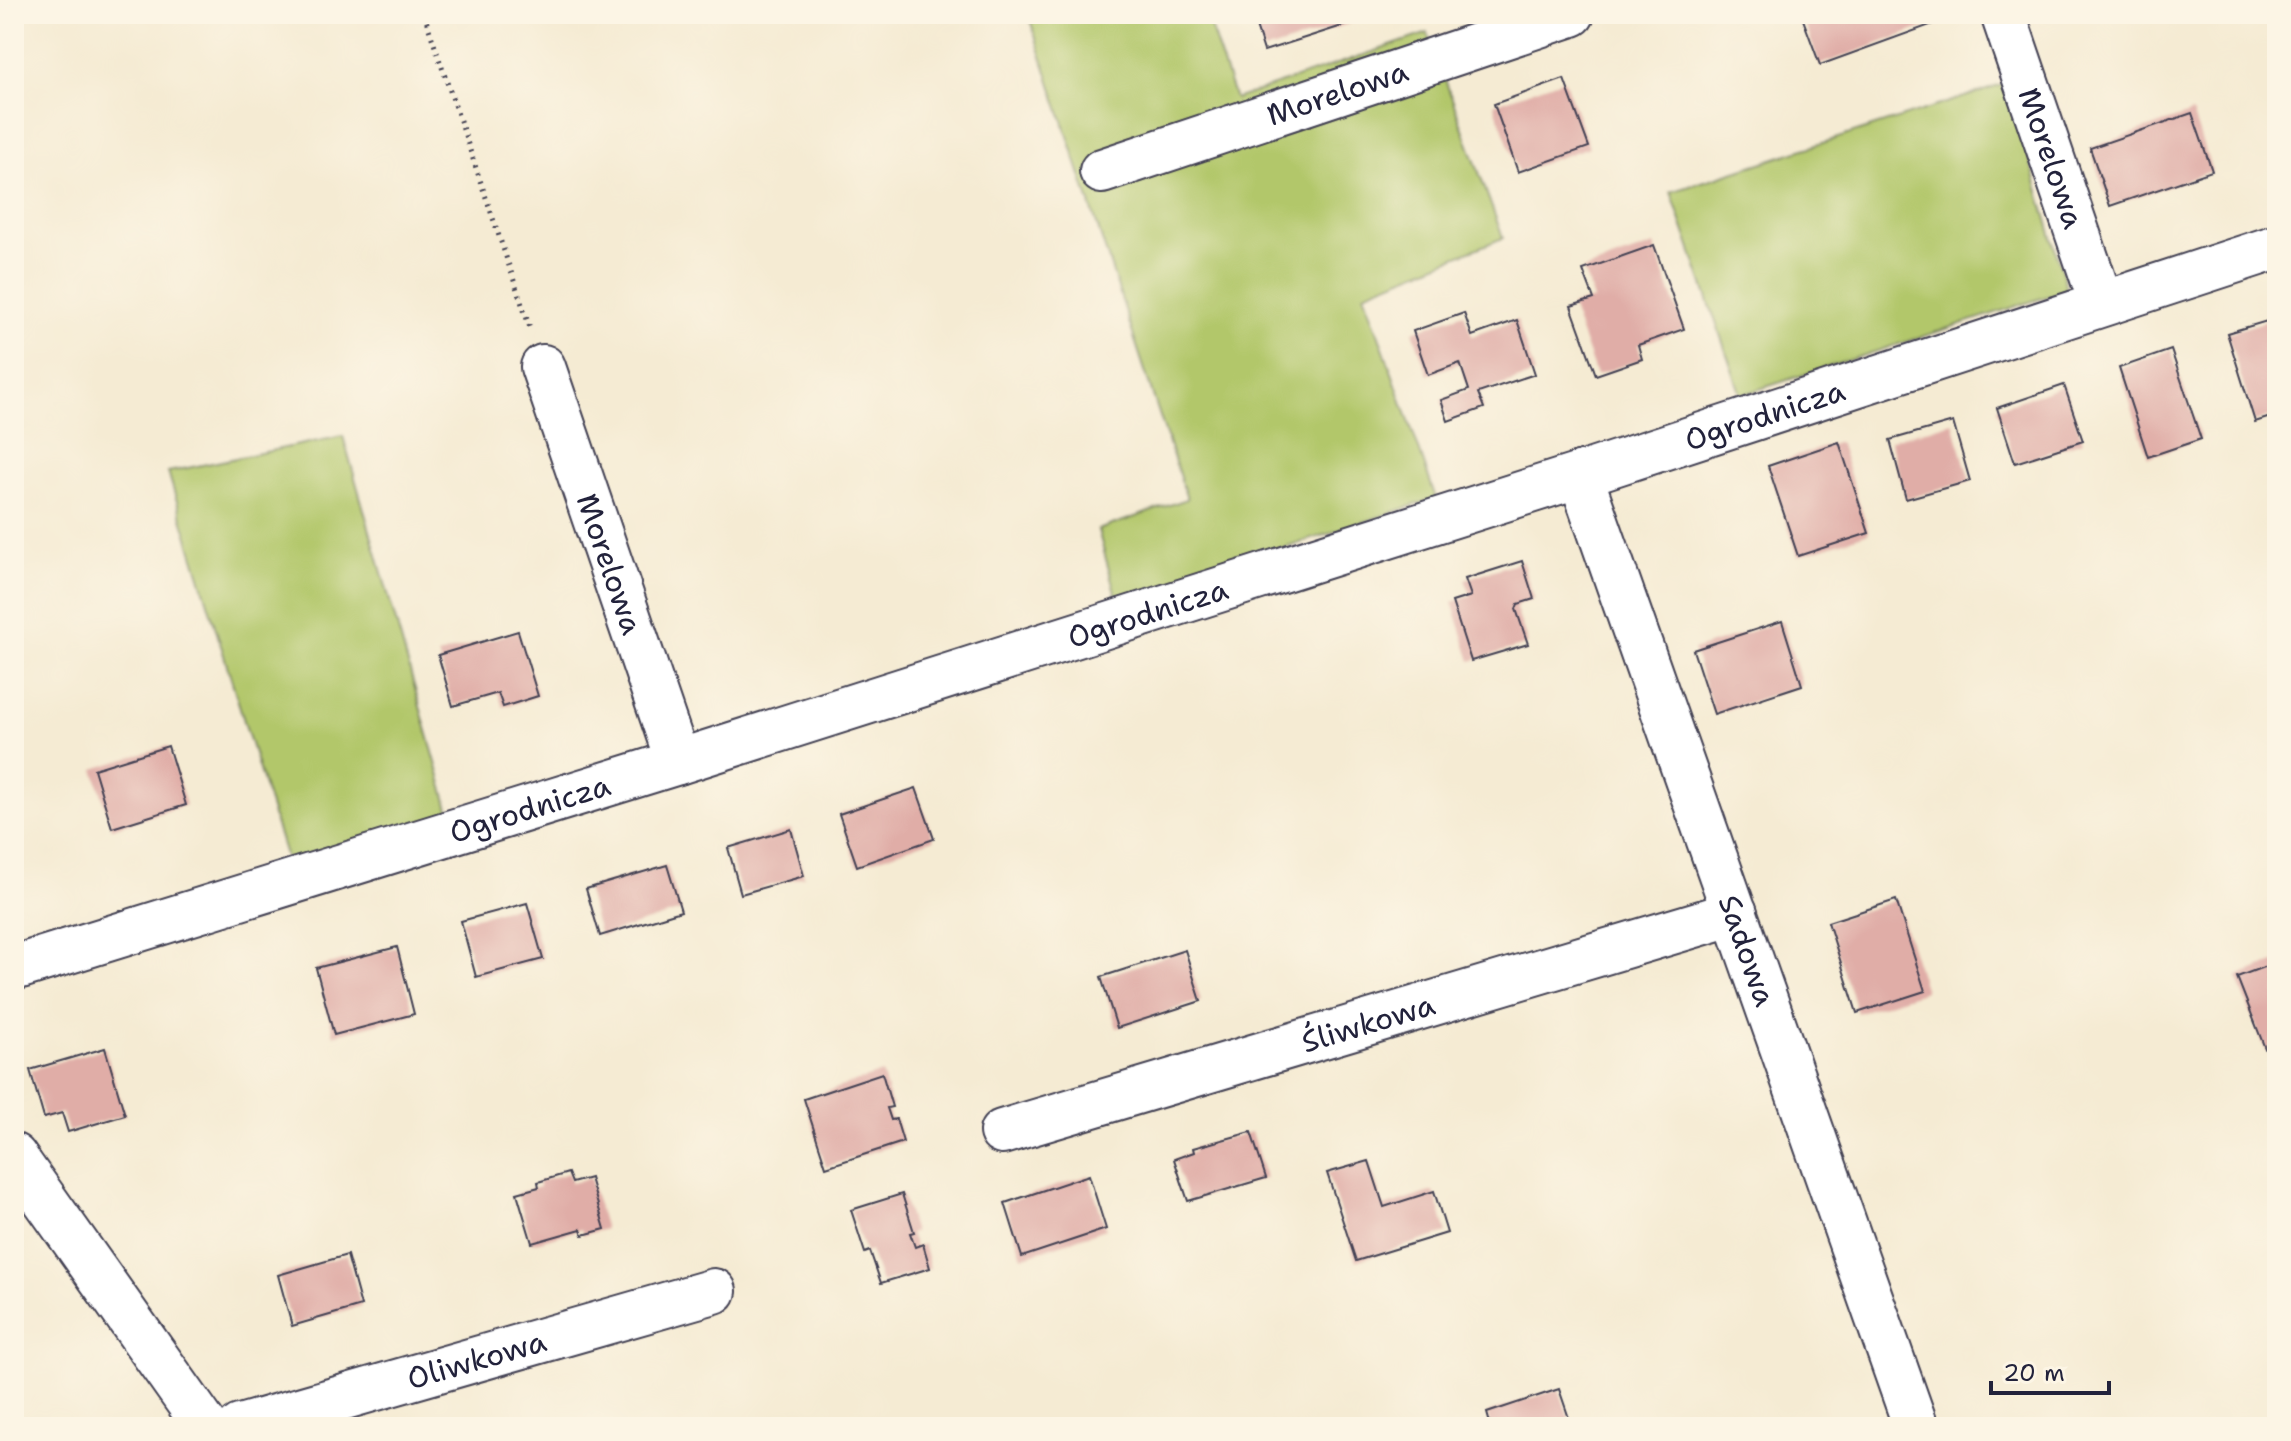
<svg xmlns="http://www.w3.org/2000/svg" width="2291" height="1441" font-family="'Shantell Sans',sans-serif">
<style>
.green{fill:#b2c76b;stroke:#6a7453;stroke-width:2}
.building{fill:#e0ada7}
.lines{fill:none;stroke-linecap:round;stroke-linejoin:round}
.street-casing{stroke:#424052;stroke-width:48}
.path{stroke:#424052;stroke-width:5;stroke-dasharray:2 6;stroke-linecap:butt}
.street{stroke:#fff;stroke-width:44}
.labels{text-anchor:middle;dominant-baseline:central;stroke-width:6;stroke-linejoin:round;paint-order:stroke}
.street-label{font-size:30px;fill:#22223b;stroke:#fcf5e5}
</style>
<rect width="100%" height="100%" fill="#fcf5e5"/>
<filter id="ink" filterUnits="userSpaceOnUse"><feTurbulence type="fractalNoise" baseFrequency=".0125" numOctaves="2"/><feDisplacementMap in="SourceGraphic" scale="16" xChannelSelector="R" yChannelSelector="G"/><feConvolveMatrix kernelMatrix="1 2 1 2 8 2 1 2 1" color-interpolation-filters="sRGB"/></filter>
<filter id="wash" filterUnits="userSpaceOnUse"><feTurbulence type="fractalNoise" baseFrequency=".006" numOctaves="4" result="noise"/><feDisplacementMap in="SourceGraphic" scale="32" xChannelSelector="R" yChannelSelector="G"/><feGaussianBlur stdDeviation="1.8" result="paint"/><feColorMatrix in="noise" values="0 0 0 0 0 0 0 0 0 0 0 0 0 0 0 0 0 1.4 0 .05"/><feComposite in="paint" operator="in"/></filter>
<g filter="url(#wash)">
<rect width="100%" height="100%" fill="#f5ebd3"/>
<g class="green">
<polygon points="1028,14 1206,14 1235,99 1428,33 1503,238 1364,293 1436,498 1118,603 1098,530 1187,499"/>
<polygon points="2008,83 2067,290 1741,395 1671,192"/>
<polygon points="343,436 452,819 288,865 168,472"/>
</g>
<g id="blocks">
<g class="building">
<polygon points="1252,14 1362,14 1364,19 1264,51"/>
<polygon points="1801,14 1929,14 1933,24 1820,65"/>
<polygon points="1564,79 1589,147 1518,172 1494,104"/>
<polygon points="2192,113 2212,171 2110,206 2090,148"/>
<polygon points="1654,245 1684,329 1638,345 1642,359 1596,375 1571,306 1594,299 1583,270"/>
<polygon points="1464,313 1472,336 1517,320 1535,374 1478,393 1484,408 1448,421 1441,400 1469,390 1460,363 1428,375 1413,331"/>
<polygon points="2277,318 2277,415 2255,422 2227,333"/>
<polygon points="2171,350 2201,439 2148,457 2119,368"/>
<polygon points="2064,385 2083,441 2015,463 1997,408"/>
<polygon points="1953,422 1970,481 1906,499 1890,440"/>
<polygon points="1839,442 1869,533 1798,556 1768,466"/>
<polygon points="1522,561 1534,599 1518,604 1516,609 1528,644 1471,661 1452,602 1471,596 1465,579"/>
<polygon points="1782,621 1802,685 1714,714 1693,650"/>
<polygon points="518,631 538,696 503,707 498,693 453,706 438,655"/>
<polygon points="168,746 186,805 112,828 94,769"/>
<polygon points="916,788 934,839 857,866 839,814"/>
<polygon points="14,813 24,843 14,846"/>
<polygon points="791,829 804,876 741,894 728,848"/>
<polygon points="667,865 681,911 600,936 586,889"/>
<polygon points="1896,900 1925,991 1857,1013 1828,922"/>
<polygon points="527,903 543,959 476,977 461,921"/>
<polygon points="397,947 414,1014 334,1035 316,968"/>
<polygon points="1185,950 1201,1001 1117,1028 1101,977"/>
<polygon points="2277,962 2277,1046 2266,1051 2237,977"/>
<polygon points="105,1048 125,1115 68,1132 62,1113 44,1118 30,1070"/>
<polygon points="882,1073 892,1107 887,1108 891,1120 896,1119 903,1142 826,1167 804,1099"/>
<polygon points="1251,1132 1266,1178 1188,1201 1174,1159 1194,1152 1193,1148"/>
<polygon points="1369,1161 1384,1207 1434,1191 1447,1233 1356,1261 1327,1173"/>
<polygon points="568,1173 572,1183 590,1178 605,1229 583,1235 581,1229 532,1243 517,1193 539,1187 538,1182"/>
<polygon points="1089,1175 1106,1229 1022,1257 1005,1203"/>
<polygon points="902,1194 914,1232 910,1233 915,1247 923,1244 930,1268 881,1283 870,1251 865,1253 851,1210"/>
<polygon points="347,1255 361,1306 292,1326 278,1275"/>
<polygon points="1559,1389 1572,1427 1491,1427 1487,1413"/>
</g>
</g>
</g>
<g filter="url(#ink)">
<use href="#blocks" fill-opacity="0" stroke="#424052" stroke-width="2"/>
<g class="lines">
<defs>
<g id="street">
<path id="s1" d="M2003,14L2101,302"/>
<path id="s2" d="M1102,171L1572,14"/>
<path id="s3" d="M543,367L678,762"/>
<path id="s4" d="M1580,475L1916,1427"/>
<path id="s5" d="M14,968L678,762L1580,475L2277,247"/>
<path id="s6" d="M1002,1132L1735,913"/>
<polyline points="14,1156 206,1427"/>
<path id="s7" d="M240,1427L714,1291"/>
</g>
</defs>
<use href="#street" class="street-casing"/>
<polyline class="path" points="424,14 530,328"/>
<use href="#street" class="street"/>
</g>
</g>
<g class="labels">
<g class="street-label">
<text stroke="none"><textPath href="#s2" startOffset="248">Morelowa</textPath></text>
<text stroke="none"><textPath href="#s1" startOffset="152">Morelowa</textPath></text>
<text stroke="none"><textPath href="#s5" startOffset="1836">Ogrodnicza</textPath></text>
<text stroke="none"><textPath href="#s3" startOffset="208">Morelowa</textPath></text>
<text stroke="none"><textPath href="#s5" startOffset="1188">Ogrodnicza</textPath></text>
<text stroke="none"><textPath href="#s5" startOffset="540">Ogrodnicza</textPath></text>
<text stroke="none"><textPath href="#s4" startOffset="504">Sadowa</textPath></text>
<text stroke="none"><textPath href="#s6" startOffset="382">Śliwkowa</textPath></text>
<text stroke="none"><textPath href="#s7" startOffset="246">Oliwkowa</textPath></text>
</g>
</g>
<rect width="2291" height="1441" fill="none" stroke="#fcf5e5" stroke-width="48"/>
<path d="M1991 1381v12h118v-12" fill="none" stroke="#22223b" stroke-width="4"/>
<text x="2003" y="1381" font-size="24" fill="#22223b" stroke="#fcf5e5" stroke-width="6" paint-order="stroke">20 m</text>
</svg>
